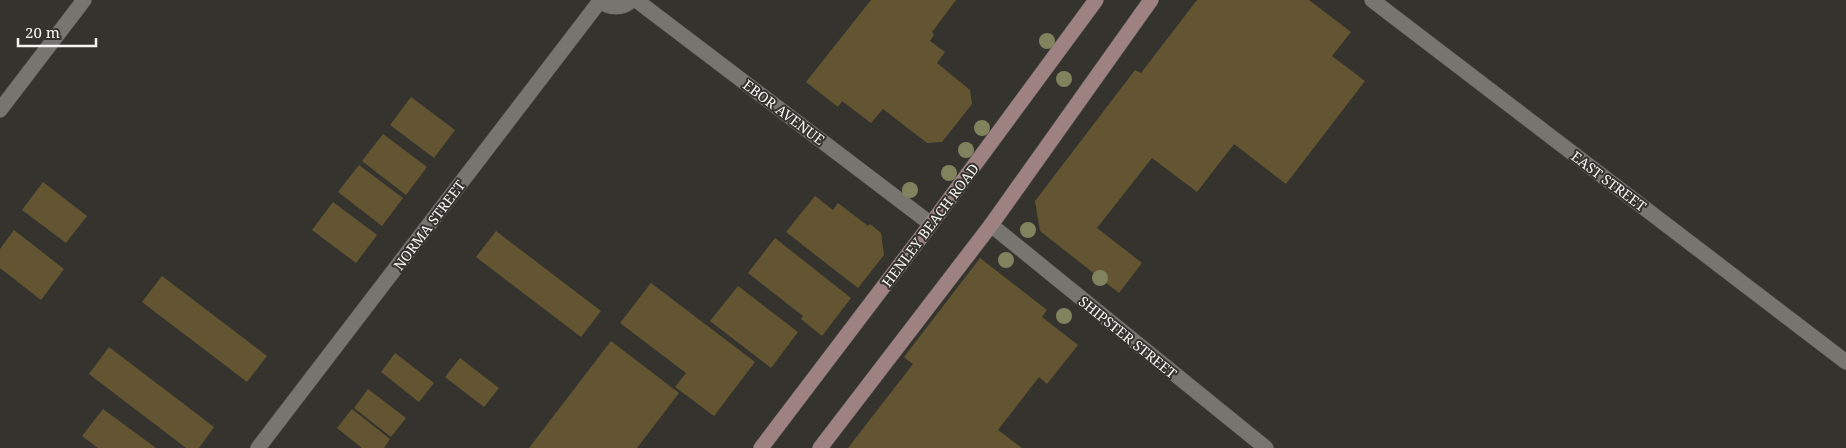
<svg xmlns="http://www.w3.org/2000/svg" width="1846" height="448" font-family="'Noto Serif',serif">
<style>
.building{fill:#635531}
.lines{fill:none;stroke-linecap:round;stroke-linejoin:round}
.street-casing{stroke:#504f4c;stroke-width:16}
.secondary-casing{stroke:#504f4c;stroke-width:16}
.street{stroke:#777570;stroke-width:15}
.secondary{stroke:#9e8281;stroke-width:15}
.tree{fill:#80835d}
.labels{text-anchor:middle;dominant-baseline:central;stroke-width:4;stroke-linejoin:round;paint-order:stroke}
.street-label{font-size:14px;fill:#f6f5f2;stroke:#34332e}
</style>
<rect width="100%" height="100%" fill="#34332e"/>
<g class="building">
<polygon points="871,0 956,0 932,32 934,35 930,41 945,52 937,63 970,90 972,104 942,142 927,143 883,109 871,123 842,101 838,107 806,82"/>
<polygon points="1197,0 1309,0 1351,32 1332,56 1365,81 1286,184 1234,144 1197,192 1152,158 1097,228 1142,263 1119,293 1040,231 1035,201 1135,70 1141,73"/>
<polygon points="411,97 455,130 434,158 390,125"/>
<polygon points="383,134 427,167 406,195 362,161"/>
<polygon points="359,165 403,198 382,226 338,192"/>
<polygon points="43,182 87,216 66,243 22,210"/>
<polygon points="815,196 833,210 838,203 868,226 870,224 881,233 884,255 858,288 786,232"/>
<polygon points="333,202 377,235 356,263 312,230"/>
<polygon points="14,230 64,269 41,300 0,268 0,249"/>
<polygon points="496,231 601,311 581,337 476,257"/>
<polygon points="775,238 851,298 822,336 801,319 803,316 748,273"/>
<polygon points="980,258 1047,310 1042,317 1078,345 1047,384 1039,377 998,430 1022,448 848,448 913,364 904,357"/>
<polygon points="162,276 267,356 247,382 142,302"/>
<polygon points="651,283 755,362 714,416 675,387 686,373 620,323"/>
<polygon points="738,286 798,332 771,368 710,321"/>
<polygon points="611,341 679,393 637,448 529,448"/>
<polygon points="109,347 214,427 199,448 186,448 89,374"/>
<polygon points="395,353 434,383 419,402 381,372"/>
<polygon points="460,358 499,388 484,407 445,377"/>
<polygon points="368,389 406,418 391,437 354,408"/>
<polygon points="103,409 156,448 98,448 82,436"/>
<polygon points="352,409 390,439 384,448 362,448 337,428"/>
</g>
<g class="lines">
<defs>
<g id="street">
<path d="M599,0C609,9 623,9 632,0"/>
<polyline points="636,0 931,224"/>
<polyline points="1372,0 1846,362"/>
<polyline points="0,110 84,0"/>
<polyline points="991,225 1266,448"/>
<polyline points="258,448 600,1"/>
</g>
<g id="secondary">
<polyline points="761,448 931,224 1096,0"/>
<polyline points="820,448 991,225 1151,0"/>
</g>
</defs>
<use href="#street" class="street-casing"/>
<use href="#secondary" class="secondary-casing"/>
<use href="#street" class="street"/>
<use href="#secondary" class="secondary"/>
</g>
<g class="tree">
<circle cx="1047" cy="41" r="8"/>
<circle cx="1064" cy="79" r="8"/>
<circle cx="982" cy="128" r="8"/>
<circle cx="966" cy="150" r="8"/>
<circle cx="949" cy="173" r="8"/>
<circle cx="910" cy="190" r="8"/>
<circle cx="1028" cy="230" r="8"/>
<circle cx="1006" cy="260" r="8"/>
<circle cx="1100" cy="278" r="8"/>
<circle cx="1064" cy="316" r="8"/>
</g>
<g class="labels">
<g class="street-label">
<text transform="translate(784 112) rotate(37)">EBOR AVENUE</text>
<text transform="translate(1609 181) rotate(37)">EAST STREET</text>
<text transform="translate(429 225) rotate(-53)">NORMA STREET</text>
<text transform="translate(930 225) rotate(-53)">HENLEY BEACH ROAD</text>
<text transform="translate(1128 337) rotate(39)">SHIPSTER STREET</text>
</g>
</g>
<path d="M18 38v8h78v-8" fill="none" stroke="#f6f5f2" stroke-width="2.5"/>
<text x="25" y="38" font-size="15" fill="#f6f5f2" stroke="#34332e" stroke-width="4" paint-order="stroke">20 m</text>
</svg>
